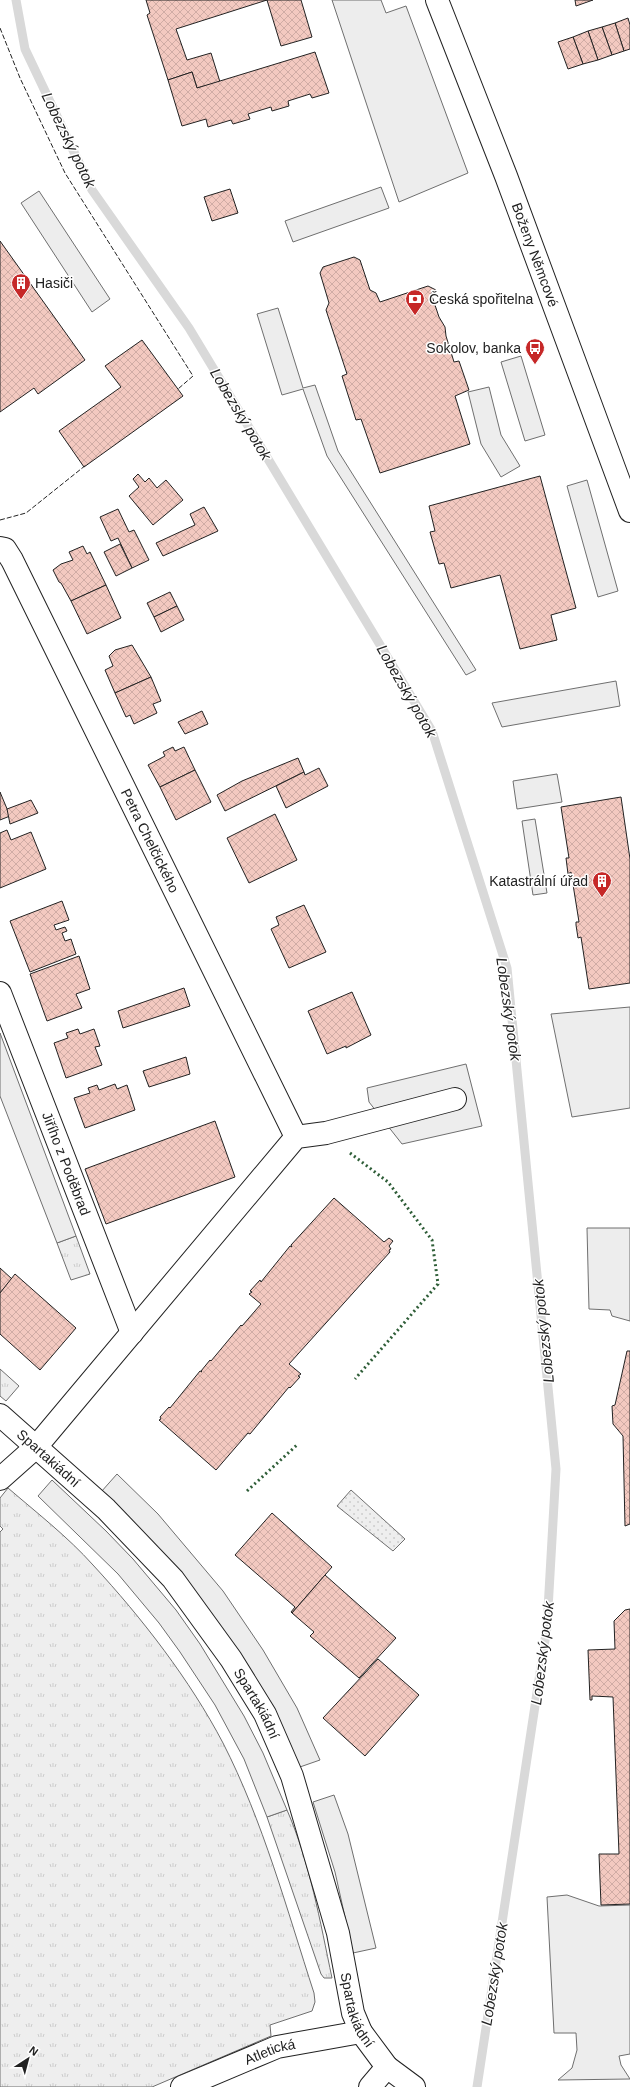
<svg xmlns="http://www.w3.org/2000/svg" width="630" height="2087" font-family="Arial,sans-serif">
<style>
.grass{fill:url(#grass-tufts);stroke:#6f6f6f}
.park{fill:url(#park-dots);stroke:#6f6f6f}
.parking{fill:#ededed;stroke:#6f6f6f}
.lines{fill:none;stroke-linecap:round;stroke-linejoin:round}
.stream{stroke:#d9d9d9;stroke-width:9}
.building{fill:url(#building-cross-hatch);stroke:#222}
.minor-casing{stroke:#222;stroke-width:24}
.minor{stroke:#fff;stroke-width:22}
.hedge{stroke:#2f5e38;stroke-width:3;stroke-dasharray:2 3;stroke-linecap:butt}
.fence{stroke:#222;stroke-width:1;stroke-dasharray:5 2;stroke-linecap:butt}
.labels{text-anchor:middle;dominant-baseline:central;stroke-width:3;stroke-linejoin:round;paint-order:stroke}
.street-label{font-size:14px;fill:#222;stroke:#fff}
.poi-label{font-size:14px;fill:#222;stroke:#fff;text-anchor:start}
.water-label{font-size:15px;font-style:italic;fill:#222;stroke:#fff}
</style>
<defs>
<pattern id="grass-tufts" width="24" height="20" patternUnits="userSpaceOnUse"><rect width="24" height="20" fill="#eee"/><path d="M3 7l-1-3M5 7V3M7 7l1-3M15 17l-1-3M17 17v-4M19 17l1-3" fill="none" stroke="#ccc"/></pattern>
<pattern id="park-dots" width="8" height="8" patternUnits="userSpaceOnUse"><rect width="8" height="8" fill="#eee"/><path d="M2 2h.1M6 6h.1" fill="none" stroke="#ccc" stroke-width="1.8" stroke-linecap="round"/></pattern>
<pattern id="building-cross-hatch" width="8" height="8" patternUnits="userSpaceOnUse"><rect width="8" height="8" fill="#f3c9c0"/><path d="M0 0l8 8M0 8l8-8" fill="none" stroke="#d0aca5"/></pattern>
</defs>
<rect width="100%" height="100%" fill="#fff"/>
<g class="grass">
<polygon points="76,1236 90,1274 71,1280 57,1243"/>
<polygon points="0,1369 19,1386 6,1401 0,1396"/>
<path d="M8,1488C37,1513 68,1537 93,1565C142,1618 190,1680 223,1743C263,1821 287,1910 314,1993L315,2002L312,2011L270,2025L271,2036L152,2087H0V1532L3,1529L0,1526V1498Z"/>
<path d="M287,1810C310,1863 320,1921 332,1978H324L321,1974L267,1817Z"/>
</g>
<polygon class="park" points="351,1490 405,1539 393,1551 337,1506"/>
<g class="parking">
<polygon points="332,0 381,0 386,13 406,6 468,173 399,202"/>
<polygon points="381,187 389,208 293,242 285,221"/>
<polygon points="39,191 110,299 92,312 21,203"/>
<polygon points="278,308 303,388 315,385 338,451 476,670 466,675 327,456 303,389 282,395 257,314"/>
<polygon points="521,356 545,435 525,441 501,362"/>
<polygon points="489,387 501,435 520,466 501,477 481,444 468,392"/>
<polygon points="587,480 618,591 598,597 567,486"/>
<polygon points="616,681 620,706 502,727 492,703"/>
<polygon points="557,774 562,802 517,809 513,781"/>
<polygon points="535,819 547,893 533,895 522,821"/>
<polygon points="630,1007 630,1108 572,1117 551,1014"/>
<polygon points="0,1033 76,1236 57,1243 0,1096"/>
<polygon points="466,1064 482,1126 402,1144 369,1102 367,1088"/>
<polygon points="587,1228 630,1228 630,1321 612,1316 610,1310 589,1309"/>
<polygon points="117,1474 158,1514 223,1591 263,1650 297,1708 320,1760 297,1768 101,1492"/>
<polygon points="52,1480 106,1531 133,1559 176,1610 200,1644 244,1716 263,1753 287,1810 267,1817 244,1759 215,1705 180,1652 159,1623 118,1574 38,1496"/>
<polygon points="334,1795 348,1834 376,1948 353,1953 335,1872 313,1802"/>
<polygon points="567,1895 599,1906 630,1905 630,2054 619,2056 621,2065 630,2079 558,2080 572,2068 577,2050 576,2033 554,2033 547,1897"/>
</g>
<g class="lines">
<polyline class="stream" points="16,0 25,49 92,190 189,328 432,731 507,968 556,1469 547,1627 477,2087"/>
</g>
<g class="building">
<polygon points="146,0 301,0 312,37 281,46 267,0 176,29 187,60 211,53 220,82 197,88 192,72 168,80 147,15 150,13"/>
<polygon points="575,0 593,0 576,6"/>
<polygon points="628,18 630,25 630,49 624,51 615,23"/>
<polygon points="615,23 624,51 612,55 602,27"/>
<polygon points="602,27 612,55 598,60 588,31"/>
<polygon points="588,31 598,60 583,64 573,37"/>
<polygon points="573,37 583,64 568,69 558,42"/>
<polygon points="315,52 329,93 312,98 310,94 288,101 289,106 272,111 271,107 248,114 250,119 233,124 231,120 208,127 206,119 182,126 168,80 192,72 197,88"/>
<polygon points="230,189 238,213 212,221 204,197"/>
<polygon points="0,241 85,360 38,394 34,388 0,412"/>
<polygon points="354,257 360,260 370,290 376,293 380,302 428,286 436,290 431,293 439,317 445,327 446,336 454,362 459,361 469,390 455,396 470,444 380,473 361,419 356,420 342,376 347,374 326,310 329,303 320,273 323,267"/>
<polygon points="142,340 183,396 84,467 59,431 121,387 105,366"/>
<polygon points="138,474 145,482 149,478 157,488 166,480 183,500 153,525 129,496 139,487 133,479"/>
<polygon points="540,476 576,608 551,615 557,640 520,649 500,575 451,588 444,563 439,564 430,532 435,531 429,506"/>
<polygon points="204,507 218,531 163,556 156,543 195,525 190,514"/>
<polygon points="118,509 129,532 134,530 149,560 132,568 118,538 111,541 100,517"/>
<polygon points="120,544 132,568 116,576 104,552"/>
<polygon points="83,546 87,554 90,552 106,585 71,601 61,583 59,582 53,570 61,564 73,560 69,552"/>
<polygon points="106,585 121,618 87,634 71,601"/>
<polygon points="170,592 177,606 154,617 147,603"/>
<polygon points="177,606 184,620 161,632 154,617"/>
<polygon points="132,645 151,677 115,693 105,670 113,666 109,656 115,650"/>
<polygon points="151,677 161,701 153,704 157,713 134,724 130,715 126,717 115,693"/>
<polygon points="202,711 208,724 185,734 178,722"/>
<polygon points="173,747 175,751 184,747 195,770 160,787 148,765 165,756 163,752"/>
<polygon points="298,758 304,772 225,811 217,795 242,781"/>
<polygon points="319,768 328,786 286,808 276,786 304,772 305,775"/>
<polygon points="195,770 211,802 176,820 160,787"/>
<polygon points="0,792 10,816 0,820"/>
<polygon points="621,797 630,859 630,983 589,989 581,937 578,938 576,925 576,922 579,922 571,872 568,874 566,858 569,858 561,807"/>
<polygon points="31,800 38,813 10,824 7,809"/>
<polygon points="275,814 297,860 249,883 227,838"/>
<polygon points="7,830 11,840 31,832 46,869 0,888 0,833"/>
<polygon points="62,901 69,920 54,925 56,930 65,927 67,931 62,933 65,941 71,939 76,954 30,972 10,921"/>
<polygon points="304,905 326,952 289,968 271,929 279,925 276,917"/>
<polygon points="79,956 90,989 76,994 82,1008 47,1021 30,974"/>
<polygon points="184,988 190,1006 123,1028 118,1011"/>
<polygon points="352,992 371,1035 346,1048 346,1046 327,1054 308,1011"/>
<polygon points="78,1029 80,1034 94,1029 100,1046 95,1047 102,1065 66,1078 54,1043 68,1038 66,1033"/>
<polygon points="186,1057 190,1074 149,1087 143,1071"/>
<polygon points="115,1084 117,1089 127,1085 135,1110 85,1128 74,1098 90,1093 88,1088 97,1085 99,1090"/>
<polygon points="215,1121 235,1177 106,1224 85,1169"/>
<polygon points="334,1198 384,1242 389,1238 393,1241 389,1246 391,1249 389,1250 390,1252 289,1364 301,1374 298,1376 300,1377 290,1388 289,1387 250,1434 248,1433 216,1470 159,1420 161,1419 160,1417 169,1407 170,1408 200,1371 202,1372 201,1371 210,1360 211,1361 241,1325 242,1326 261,1304 249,1294 252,1292 250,1291 260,1280 261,1282 290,1246 292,1247 291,1245"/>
<polygon points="0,1268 12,1279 0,1293"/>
<polygon points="15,1274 76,1328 40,1370 0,1334 0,1293"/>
<polygon points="627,1351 630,1351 630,1524 625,1526 623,1436 613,1424 612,1406 615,1405"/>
<polygon points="272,1513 332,1567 292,1613 291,1612 295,1607 235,1555"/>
<polygon points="325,1575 396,1638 359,1678 310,1636 314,1632 292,1613"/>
<polygon points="630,1609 630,1904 601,1905 599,1854 619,1854 613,1697 592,1696 592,1700 590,1700 588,1650 615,1649 614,1621 625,1610"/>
<polygon points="378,1659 419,1695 365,1756 323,1718"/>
</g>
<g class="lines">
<defs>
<g id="minor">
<path id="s1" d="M437,0L506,176L630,511"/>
<path id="s2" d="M0,548L5,549L12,560L296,1137"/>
<path id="s3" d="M0,993L132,1333"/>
<path id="s4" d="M0,1415L106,1509L173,1579L231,1659L265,1714L292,1776L338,1933L353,2013L361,2032L387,2067"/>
<polyline points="0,1479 36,1447 296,1137 326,1133 455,1099"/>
<path id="s5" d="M182,2087L277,2047L361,2032"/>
<polyline points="370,2087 387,2067 414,2087"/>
</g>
</defs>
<use href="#minor" class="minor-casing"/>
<use href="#minor" class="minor"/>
<g class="hedge">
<polyline points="350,1153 388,1182 432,1240 438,1284 355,1379"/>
<polyline points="247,1491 298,1444"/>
</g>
<g class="fence">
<polyline points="0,28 20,78 65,173 193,376 178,389 178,390"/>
<polyline points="0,520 26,513 86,465"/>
</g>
</g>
<defs>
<symbol id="building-pin" viewBox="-11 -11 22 30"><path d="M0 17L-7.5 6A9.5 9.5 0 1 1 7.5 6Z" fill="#c62828" stroke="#fff"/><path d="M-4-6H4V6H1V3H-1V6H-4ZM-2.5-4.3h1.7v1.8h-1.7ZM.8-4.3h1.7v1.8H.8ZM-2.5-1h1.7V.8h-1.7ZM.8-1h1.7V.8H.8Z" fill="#fff"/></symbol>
<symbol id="bank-pin" viewBox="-11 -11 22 30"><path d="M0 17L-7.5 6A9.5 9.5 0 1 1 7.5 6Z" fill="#c62828" stroke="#fff"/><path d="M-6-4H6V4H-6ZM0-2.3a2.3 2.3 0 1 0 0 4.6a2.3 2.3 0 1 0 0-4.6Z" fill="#fff"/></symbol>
<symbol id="bus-pin" viewBox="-11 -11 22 30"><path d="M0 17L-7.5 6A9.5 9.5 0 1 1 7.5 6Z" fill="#c62828" stroke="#fff"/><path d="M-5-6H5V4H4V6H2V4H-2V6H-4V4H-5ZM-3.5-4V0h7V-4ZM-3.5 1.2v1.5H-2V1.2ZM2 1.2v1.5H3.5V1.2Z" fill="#fff"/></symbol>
</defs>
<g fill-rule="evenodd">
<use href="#building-pin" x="10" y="272" width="22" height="30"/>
<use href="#bank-pin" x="404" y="288" width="22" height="30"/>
<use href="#bus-pin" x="524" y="337" width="22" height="30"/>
<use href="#building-pin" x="591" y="870" width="22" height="30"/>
</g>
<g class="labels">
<g class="street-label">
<text stroke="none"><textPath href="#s1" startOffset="273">Boženy Němcové</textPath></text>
<text stroke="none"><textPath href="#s2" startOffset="331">Petra Chelčického</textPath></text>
<text stroke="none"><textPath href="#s3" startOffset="183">Jiřího z Poděbrad</textPath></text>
<text stroke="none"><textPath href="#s4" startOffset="65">Spartakiádní</textPath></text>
<text stroke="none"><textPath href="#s4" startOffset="389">Spartakiádní</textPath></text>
<text stroke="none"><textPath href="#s4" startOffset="713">Spartakiádní</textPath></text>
<text stroke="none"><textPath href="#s5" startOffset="95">Atletická</textPath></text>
</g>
<g class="poi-label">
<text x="35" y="283">Hasiči</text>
<text x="429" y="299">Česká spořitelna</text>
<text x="521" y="348" text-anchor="end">Sokolov, banka</text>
<text x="588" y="881" text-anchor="end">Katastrální úřad</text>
</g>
<g class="water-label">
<text transform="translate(69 140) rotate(64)">Lobezský potok</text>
<text transform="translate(241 414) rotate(59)">Lobezský potok</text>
<text transform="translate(407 691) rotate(60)">Lobezský potok</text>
<text transform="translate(509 1009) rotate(82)">Lobezský potok</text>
<text transform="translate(543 1331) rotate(-96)">Lobezský potok</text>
<text transform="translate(542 1653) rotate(-83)">Lobezský potok</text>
<text transform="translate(494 1974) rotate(-81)">Lobezský potok</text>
</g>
</g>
<g transform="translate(28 2059) rotate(36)" stroke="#ffffff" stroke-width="3" paint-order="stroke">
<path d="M0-3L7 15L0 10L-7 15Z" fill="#222222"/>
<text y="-6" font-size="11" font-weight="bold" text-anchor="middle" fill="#222222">N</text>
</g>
</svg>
